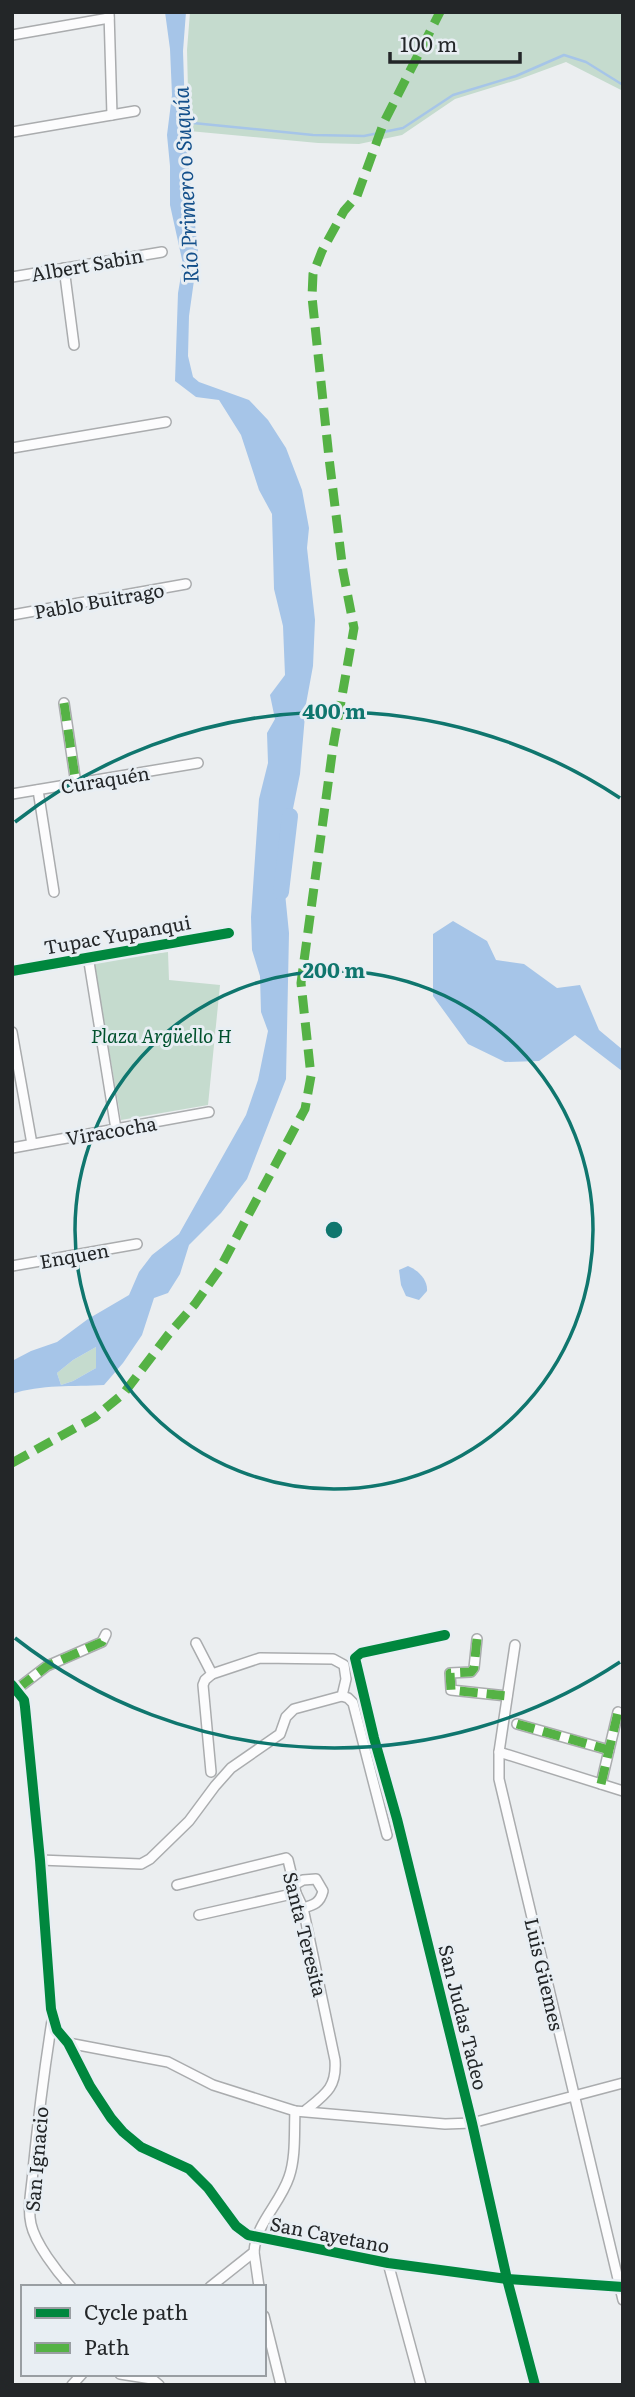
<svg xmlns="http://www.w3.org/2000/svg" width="635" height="2397" font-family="Literata,serif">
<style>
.green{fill:#c5dbce}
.water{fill:#a6c5e8;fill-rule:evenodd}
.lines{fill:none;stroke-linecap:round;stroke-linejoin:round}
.stream{stroke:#a6c5e8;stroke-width:2.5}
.river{stroke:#a6c5e8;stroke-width:16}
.minor-casing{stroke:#aaacae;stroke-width:12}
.minor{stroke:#fcfcfd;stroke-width:9}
.quiet{stroke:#55b245;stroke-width:9;stroke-dasharray:18 9;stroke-linecap:butt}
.cycleway-casing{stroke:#e8eef3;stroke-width:15}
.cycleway{stroke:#00873e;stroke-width:10}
.ring{fill:none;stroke:#0f766e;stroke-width:3.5}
.labels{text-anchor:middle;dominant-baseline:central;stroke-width:6;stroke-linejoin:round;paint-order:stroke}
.street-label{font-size:19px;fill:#232628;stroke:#e8eef3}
.park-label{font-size:19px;font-style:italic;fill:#01512d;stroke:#e8eef3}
.water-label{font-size:21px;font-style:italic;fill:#134f8a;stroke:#e8eef3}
.centre{fill:#0f766e;stroke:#e8eef3;stroke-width:3.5}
.ring-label{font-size:21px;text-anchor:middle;font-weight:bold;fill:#0f766e;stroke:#e8eef3;stroke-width:6;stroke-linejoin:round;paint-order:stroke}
</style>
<rect width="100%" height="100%" fill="#ebeef0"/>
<g class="green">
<polygon points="190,12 623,12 623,91 566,62 520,79 455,99 402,135 359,144 318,143 189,131 187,50"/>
<polygon points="168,952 169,980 220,985 208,1105 121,1120 94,962"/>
<polygon points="96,1347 96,1368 73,1381 61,1385 57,1373 73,1360"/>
</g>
<g class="water">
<path d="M165,12H186L183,51L186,142L198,252L189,316L188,356L193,377L199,382L249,400L268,420L286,448L302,490L309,528L307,548L315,620L313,666L306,704L300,774L282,863L289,933L286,1079L247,1179L221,1213L189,1245L180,1274L168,1293L154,1298L142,1335L123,1363L104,1385C73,1387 41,1384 12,1394V1361L31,1351L57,1342L88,1319L129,1295L139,1272L152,1255L179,1234L246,1115L258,1080L268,1031L261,1012L260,976L252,950L251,917L259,799L268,763L267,733L275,719L270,695L285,675L283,626L274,589L272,514L259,490L241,435L219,400L196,397L175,381L178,293L183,264L170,205V166L167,135L172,95L170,49ZM96,1347V1368L73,1381L61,1385L57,1373L73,1360Z"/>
<polygon points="453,921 487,941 496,960 524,964 557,988 580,985 599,1030 623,1050 623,1077 622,1071 575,1035 539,1061 505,1062 468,1044 433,996 433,934"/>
<path d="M408,1266C418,1270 428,1280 427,1291L419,1300L406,1296L401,1285L399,1270Z"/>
</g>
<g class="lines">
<polyline class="stream" points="183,122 313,135 364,136 403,128 453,95 516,76 564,55 586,62 623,85"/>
<polyline class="river" points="281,892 290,816"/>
<defs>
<g id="minor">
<polyline points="109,12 112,115"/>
<polyline points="12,35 109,18"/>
<polyline points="12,132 135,111"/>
<polyline points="64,268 74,345"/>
<polyline points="12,277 162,252"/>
<polyline points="12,448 166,422"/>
<polyline points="12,615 186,584"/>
<polyline points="64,703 76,784"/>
<polyline points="38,790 54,892"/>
<polyline points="12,794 198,763"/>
<polyline points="88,956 116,1129"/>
<polyline points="12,971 229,933"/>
<polyline points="12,1032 32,1144"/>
<polyline points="12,1148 209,1112"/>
<polyline points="12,1266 137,1244"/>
<polyline points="445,1635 361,1653 355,1658 374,1738 397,1819 472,2123 507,2279 535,2385"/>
<polyline points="477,1639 474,1668 471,1672 450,1673 451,1690 507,1696"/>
<polyline points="196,1643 212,1674 205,1680 203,1685 211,1772"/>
<polyline points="515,1645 499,1752 499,1779 623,2300"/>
<polyline points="12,1685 24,1700 25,1707 40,1860 51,2009 57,2030 68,2043 90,2086 111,2118 123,2132 141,2147 189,2169 208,2188 236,2226 248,2235 388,2263 507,2279 623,2287"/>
<polyline points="17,1689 47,1666 102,1642 106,1634"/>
<polyline points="342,1696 348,1698 353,1703 387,1835"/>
<polyline points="517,1724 609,1750"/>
<polyline points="499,1752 623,1791"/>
<polyline points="601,1784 618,1712"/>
<polyline points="40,1860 141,1864 150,1859 189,1821 215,1786 231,1768 280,1734 286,1717 294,1709 342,1696 346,1679 344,1665 333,1659 260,1658 212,1674"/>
<path d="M177,1885L286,1858L288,1860L296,1893L303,1908L335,2060C337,2087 326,2094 306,2110"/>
<path d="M294,1885L303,1880L316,1879L323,1891C320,1903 314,1905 303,1908"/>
<polyline points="199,1915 296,1893"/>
<path d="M52,2021C44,2071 38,2120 33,2170C32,2187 27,2207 31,2224C35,2243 57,2272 71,2287"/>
<polyline points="68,2043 168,2062 213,2085 295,2111 445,2124 472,2123 623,2083"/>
<polyline points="254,2252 259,2287"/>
<polyline points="388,2263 421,2385"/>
<path d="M210,2287L254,2252C256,2223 280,2204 289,2177C296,2157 294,2132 295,2111"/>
<polyline points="264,2316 281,2385"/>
<polyline points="120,2374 152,2379 159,2385"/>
<polyline points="72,2385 82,2374"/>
</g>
</defs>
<use href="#minor" class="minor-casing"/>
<use href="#minor" class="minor"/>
<g class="quiet">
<polyline points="64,703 76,784"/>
<polyline points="12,1463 95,1417 124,1393 168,1335 195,1304 219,1270 305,1109 311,1076 301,983 333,747 354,628 343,571 329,458 312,297 313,274 322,251 344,211 357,196 384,122 440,12"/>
<polyline points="477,1639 474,1668 471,1672 450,1673 451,1690 507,1696"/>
<polyline points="17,1689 47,1666 102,1642 106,1634"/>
<polyline points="517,1724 609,1750"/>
<polyline points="601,1784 618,1712"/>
</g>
<defs>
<g id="cycleway">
<polyline points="12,971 229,933"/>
<polyline points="445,1635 361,1653 355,1658 374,1738 397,1819 472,2123 507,2279 535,2385"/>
<polyline points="12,1685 24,1700 25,1707 40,1860 51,2009 57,2030 68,2043 90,2086 111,2118 123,2132 141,2147 189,2169 208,2188 236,2226 248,2235 388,2263 507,2279 623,2287"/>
</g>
</defs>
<use href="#cycleway" class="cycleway-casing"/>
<use href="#cycleway" class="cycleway"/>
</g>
<g class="ring">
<circle cx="334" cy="1230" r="259"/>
<path d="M620 1662A518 518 0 0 1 15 1638M15 822A518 518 0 0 1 620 798"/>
</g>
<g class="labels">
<g class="street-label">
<text transform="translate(87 264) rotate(-10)">Albert Sabin</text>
<text transform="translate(99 600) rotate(-10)">Pablo Buitrago</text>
<text transform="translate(105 779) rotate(-9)">Curaquén</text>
<text transform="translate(117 934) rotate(-10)">Tupac Yupanqui</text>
<text transform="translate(111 1130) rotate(-10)">Viracocha</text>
<text transform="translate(74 1255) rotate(-10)">Enquen</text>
<text transform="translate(306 1934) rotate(76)">Santa Teresita</text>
<text transform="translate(545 1974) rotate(77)">Luis Güemes</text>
<text transform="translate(464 2017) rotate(76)">San Judas Tadeo</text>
<text transform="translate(36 2159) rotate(-85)">San Ignacio</text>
<text transform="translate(330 2234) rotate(11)">San Cayetano</text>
</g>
<g class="park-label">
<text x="161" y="1035">Plaza Argüello H</text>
</g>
<g class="water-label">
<text transform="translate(184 185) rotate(-93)">Río Primero o Suquía</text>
</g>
</g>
<circle cx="334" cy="1230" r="10" class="centre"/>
<g class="ring-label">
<text x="334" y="719">400 m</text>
<text x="334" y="978">200 m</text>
</g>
<rect width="635" height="2397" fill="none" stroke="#232628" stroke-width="28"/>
<rect x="21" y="2285" width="245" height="91" fill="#e8eef3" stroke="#999ea2" stroke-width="2"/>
<rect x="35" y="2308" width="35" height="10" fill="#00873e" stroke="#999ea2" stroke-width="2"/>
<text x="84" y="2320" font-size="21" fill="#232628">Cycle path</text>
<rect x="35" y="2343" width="35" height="10" fill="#55b245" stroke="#999ea2" stroke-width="2"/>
<text x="84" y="2355" font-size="21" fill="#232628">Path</text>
<path d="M390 52v10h130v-10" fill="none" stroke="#232628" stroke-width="3.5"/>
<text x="400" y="52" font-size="21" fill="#232628" stroke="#e8eef3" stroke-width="5" paint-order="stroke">100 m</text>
</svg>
